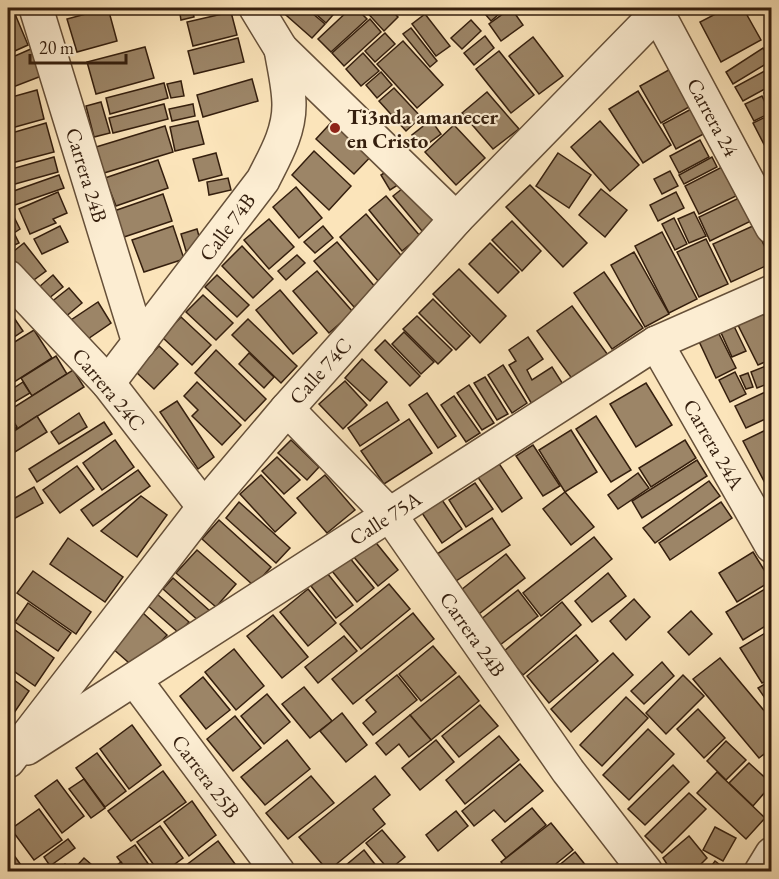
<svg xmlns="http://www.w3.org/2000/svg" width="779" height="879" font-family="'EB Garamond',serif">
<style>
.building{fill:#9c8567;stroke:#351f0e;stroke-width:1.5}
.lines{fill:none;stroke-linecap:round;stroke-linejoin:round}
.street-casing{stroke:#665039;stroke-width:36}
.street{stroke:#fcedd2;stroke-width:33}
.poi-dot{fill:#8f2418;stroke:#fcedd2;stroke-width:2}
.labels{text-anchor:middle;dominant-baseline:central;stroke-width:4.5;stroke-linejoin:round;paint-order:stroke}
.poi-label{font-size:21px;font-weight:bold;fill:#351f0e;stroke:#fcedd2;text-anchor:start}
.street-label{font-size:21px;fill:#351f0e;stroke:#fcedd2}
</style>
<rect width="100%" height="100%" fill="#fbe4ba"/>
<filter id="stains"><feTurbulence type="fractalNoise" baseFrequency=".00333" numOctaves="4"/><feColorMatrix values="0 0 0 0 .2 0 0 0 0 .09 0 0 0 0 .02 0 0 0 .5 -.17"/></filter>
<radialGradient id="worn" r=".72"><stop offset=".6" stop-color="#630" stop-opacity="0"/><stop offset="1" stop-color="#630" stop-opacity=".3"/></radialGradient>
<g class="building">
<polygon points="108,8 117,41 77,52 67,19"/>
<polygon points="179,8 192,8 194,17 181,20"/>
<polygon points="198,8 227,8 200,14"/>
<polygon points="278,8 306,8 325,24 312,38"/>
<polygon points="309,8 339,8 326,23"/>
<polygon points="351,8 356,8 367,19 331,52 318,39"/>
<polygon points="363,8 389,8 398,17 384,31"/>
<polygon points="480,8 506,8 491,21"/>
<polygon points="511,8 523,25 501,41 489,24"/>
<polygon points="727,8 743,8 761,40 721,62 700,22"/>
<polygon points="231,12 237,35 193,46 187,22"/>
<polygon points="15,14 28,45 8,54 8,17"/>
<polygon points="425,14 450,46 436,56 412,24"/>
<polygon points="370,19 381,32 344,66 332,53"/>
<polygon points="471,20 481,31 462,49 451,38"/>
<polygon points="411,28 437,61 430,67 403,34"/>
<polygon points="385,33 395,44 375,62 365,51"/>
<polygon points="485,36 494,48 474,65 464,53"/>
<polygon points="533,37 563,76 539,94 509,56"/>
<polygon points="238,38 244,62 194,74 188,51"/>
<polygon points="403,41 443,85 417,108 377,64"/>
<polygon points="145,47 154,78 96,94 87,62"/>
<polygon points="33,48 44,75 8,89 8,59"/>
<polygon points="763,48 771,61 733,84 726,72"/>
<polygon points="499,51 534,95 511,113 476,69"/>
<polygon points="363,53 379,71 361,86 346,69"/>
<polygon points="674,67 696,103 661,123 640,86"/>
<polygon points="772,67 772,85 743,101 735,87"/>
<polygon points="381,72 392,85 377,98 366,85"/>
<polygon points="252,79 258,101 203,117 197,95"/>
<polygon points="181,81 184,96 171,98 167,84"/>
<polygon points="164,83 168,98 110,114 106,98"/>
<polygon points="394,88 421,117 406,131 379,101"/>
<polygon points="772,89 772,107 764,93"/>
<polygon points="37,90 44,119 8,129 8,98"/>
<polygon points="638,91 671,145 643,163 609,109"/>
<polygon points="487,92 519,129 493,149 462,113"/>
<polygon points="762,96 770,113 754,121 745,104"/>
<polygon points="101,102 110,133 94,137 86,106"/>
<polygon points="164,104 168,119 113,133 109,118"/>
<polygon points="193,104 195,116 172,121 169,109"/>
<polygon points="695,107 709,131 676,149 663,124"/>
<polygon points="339,114 378,149 354,174 316,139"/>
<polygon points="772,114 772,151 768,152 753,123"/>
<polygon points="431,120 441,134 422,148 412,135"/>
<polygon points="198,121 204,144 175,151 170,127"/>
<polygon points="600,121 639,165 610,191 571,147"/>
<polygon points="46,123 54,152 8,164 8,134"/>
<polygon points="454,125 485,158 456,185 425,152"/>
<polygon points="165,126 173,152 104,173 96,147"/>
<polygon points="700,140 709,157 679,173 670,156"/>
<polygon points="314,151 351,186 329,210 292,175"/>
<polygon points="216,153 222,175 199,181 193,159"/>
<polygon points="558,153 591,175 569,208 536,186"/>
<polygon points="54,157 58,172 8,186 8,170"/>
<polygon points="712,157 717,167 684,184 679,175"/>
<polygon points="158,160 168,188 116,206 105,178"/>
<polygon points="395,166 404,181 390,190 381,175"/>
<polygon points="722,167 736,196 699,214 685,186"/>
<polygon points="670,171 678,186 662,194 654,179"/>
<polygon points="59,175 64,188 12,206 8,193"/>
<polygon points="228,178 231,190 209,195 207,182"/>
<polygon points="407,185 435,220 422,231 393,196"/>
<polygon points="530,185 587,243 563,267 506,207"/>
<polygon points="296,187 322,218 299,238 273,207"/>
<polygon points="601,189 627,210 605,237 579,215"/>
<polygon points="58,192 67,213 53,219 56,223 30,234 19,209"/>
<polygon points="676,192 684,208 658,221 650,205"/>
<polygon points="163,194 172,221 124,237 114,211"/>
<polygon points="386,196 420,236 402,251 369,210"/>
<polygon points="739,198 751,221 710,241 699,217"/>
<polygon points="694,212 706,236 689,243 678,219"/>
<polygon points="12,213 20,229 14,233 19,243 8,248 8,215"/>
<polygon points="366,214 405,260 379,282 340,237"/>
<polygon points="674,218 687,244 675,250 662,224"/>
<polygon points="269,219 294,247 269,269 244,240"/>
<polygon points="512,221 541,251 522,271 492,240"/>
<polygon points="755,225 772,263 731,282 713,244"/>
<polygon points="60,226 68,242 42,254 34,239"/>
<polygon points="173,226 184,259 144,272 132,240"/>
<polygon points="323,226 333,238 315,253 304,242"/>
<polygon points="197,229 202,247 186,251 181,234"/>
<polygon points="662,232 697,299 669,313 635,246"/>
<polygon points="706,239 728,284 699,297 677,252"/>
<polygon points="337,242 376,288 354,307 314,261"/>
<polygon points="24,243 46,271 31,282 9,255"/>
<polygon points="490,243 519,272 498,293 469,264"/>
<polygon points="242,246 273,279 253,298 222,266"/>
<polygon points="634,252 669,314 645,327 611,265"/>
<polygon points="297,255 305,263 286,280 278,271"/>
<polygon points="459,269 506,316 480,343 433,294"/>
<polygon points="317,271 353,312 329,333 293,291"/>
<polygon points="604,272 643,328 612,349 574,293"/>
<polygon points="53,275 63,287 48,299 39,287"/>
<polygon points="217,275 249,305 237,317 205,287"/>
<polygon points="69,288 82,303 64,318 50,303"/>
<polygon points="280,290 317,333 293,354 256,310"/>
<polygon points="203,295 233,323 216,340 186,312"/>
<polygon points="433,299 470,336 456,350 419,313"/>
<polygon points="98,302 111,323 82,343 68,322"/>
<polygon points="572,306 608,355 573,380 537,331"/>
<polygon points="760,307 772,330 772,359 758,365 735,319"/>
<polygon points="8,309 23,331 8,341"/>
<polygon points="417,316 452,350 438,364 403,329"/>
<polygon points="181,317 211,345 192,365 162,337"/>
<polygon points="248,319 297,366 281,383 232,335"/>
<polygon points="731,320 746,351 732,357 718,326"/>
<polygon points="716,328 736,368 716,378 697,337"/>
<polygon points="34,330 52,358 8,386 8,346"/>
<polygon points="404,332 434,362 421,374 392,344"/>
<polygon points="528,337 543,359 527,370 532,380 552,367 566,389 533,406 509,365 516,361 509,350"/>
<polygon points="385,340 420,376 410,386 375,350"/>
<polygon points="159,346 178,364 154,389 135,371"/>
<polygon points="216,350 266,399 245,421 195,373"/>
<polygon points="249,353 274,377 264,388 239,364"/>
<polygon points="56,356 67,374 32,396 21,378"/>
<polygon points="362,359 387,382 370,401 345,378"/>
<polygon points="503,365 527,403 512,413 488,375"/>
<polygon points="766,366 772,382 757,388 751,372"/>
<polygon points="73,370 84,387 17,429 8,411"/>
<polygon points="735,372 746,394 730,402 719,380"/>
<polygon points="748,373 753,387 746,389 740,376"/>
<polygon points="485,377 508,414 497,420 474,383"/>
<polygon points="345,381 367,405 343,429 319,404"/>
<polygon points="23,382 30,393 8,406 8,392"/>
<polygon points="197,382 241,425 222,445 192,416 198,410 184,396"/>
<polygon points="646,383 672,425 636,447 610,404"/>
<polygon points="469,385 494,423 482,430 457,393"/>
<polygon points="772,389 772,416 746,428 735,406"/>
<polygon points="427,393 456,436 438,448 409,405"/>
<polygon points="454,396 480,433 466,442 441,405"/>
<polygon points="177,401 214,457 198,469 160,412"/>
<polygon points="387,402 399,420 360,446 348,428"/>
<polygon points="8,413 17,427 8,433"/>
<polygon points="79,413 87,427 59,444 51,432"/>
<polygon points="37,416 47,432 15,452 8,440 8,435"/>
<polygon points="596,416 631,470 611,482 576,429"/>
<polygon points="409,419 432,453 384,484 361,451"/>
<polygon points="104,422 112,434 37,482 29,469"/>
<polygon points="772,427 772,480 765,483 743,441"/>
<polygon points="571,430 597,472 565,492 539,450"/>
<polygon points="115,440 134,467 102,490 83,463"/>
<polygon points="291,440 319,467 307,480 278,453"/>
<polygon points="685,440 696,458 651,487 639,468"/>
<polygon points="533,445 560,486 543,496 516,456"/>
<polygon points="277,457 300,480 284,494 262,471"/>
<polygon points="697,460 707,476 642,518 632,501"/>
<polygon points="498,462 522,498 502,512 477,476"/>
<polygon points="77,466 94,489 60,513 43,490"/>
<polygon points="138,470 150,486 93,526 81,510"/>
<polygon points="638,473 649,488 618,509 608,495"/>
<polygon points="261,475 296,513 275,532 240,494"/>
<polygon points="325,475 355,510 327,533 297,498"/>
<polygon points="709,481 720,496 655,543 643,528"/>
<polygon points="475,483 493,509 466,527 449,500"/>
<polygon points="34,487 43,503 8,522 8,502"/>
<polygon points="565,492 594,527 571,545 543,509"/>
<polygon points="141,496 167,515 137,557 101,531"/>
<polygon points="442,500 462,529 442,543 422,513"/>
<polygon points="239,502 290,548 276,563 226,518"/>
<polygon points="721,502 732,518 670,560 659,543"/>
<polygon points="492,518 510,545 453,583 434,556"/>
<polygon points="219,520 271,567 254,586 202,539"/>
<polygon points="594,537 612,559 541,616 523,593"/>
<polygon points="68,538 123,577 105,602 50,564"/>
<polygon points="373,539 398,570 378,586 353,556"/>
<polygon points="197,550 236,584 216,607 176,573"/>
<polygon points="753,552 771,581 737,602 719,573"/>
<polygon points="506,554 525,578 475,617 456,594"/>
<polygon points="349,557 374,588 357,602 332,571"/>
<polygon points="33,571 91,612 76,634 17,593"/>
<polygon points="327,573 353,605 336,618 311,586"/>
<polygon points="608,573 626,596 592,622 575,601"/>
<polygon points="173,578 210,611 200,622 163,589"/>
<polygon points="389,584 410,609 361,649 340,624"/>
<polygon points="772,585 772,622 743,640 726,612"/>
<polygon points="308,589 336,623 308,646 280,612"/>
<polygon points="518,590 538,616 500,645 480,620"/>
<polygon points="157,594 189,622 179,633 147,605"/>
<polygon points="634,599 650,617 626,640 610,621"/>
<polygon points="562,602 581,625 523,675 503,652"/>
<polygon points="28,603 71,633 58,651 15,622"/>
<polygon points="691,611 712,634 689,655 668,632"/>
<polygon points="143,613 167,635 136,669 112,648"/>
<polygon points="413,613 434,639 353,704 332,679"/>
<polygon points="273,615 308,657 282,678 247,636"/>
<polygon points="8,625 54,658 35,686 8,667"/>
<polygon points="772,629 772,678 762,683 740,648"/>
<polygon points="576,635 598,661 549,703 527,676"/>
<polygon points="344,636 357,651 318,683 305,667"/>
<polygon points="433,646 456,673 421,701 399,674"/>
<polygon points="234,649 264,686 236,710 205,672"/>
<polygon points="613,653 633,675 571,732 551,709"/>
<polygon points="720,658 772,720 772,748 759,758 693,679"/>
<polygon points="662,662 674,676 644,704 631,691"/>
<polygon points="397,675 417,700 373,735 363,723 376,712 366,700"/>
<polygon points="683,675 704,696 666,734 646,713"/>
<polygon points="459,676 479,701 431,740 410,715"/>
<polygon points="203,677 230,710 206,729 180,696"/>
<polygon points="14,680 29,691 14,713 8,708 8,688"/>
<polygon points="772,680 772,702 769,704 758,688"/>
<polygon points="304,687 332,721 310,738 282,704"/>
<polygon points="267,694 290,722 264,744 241,716"/>
<polygon points="626,697 648,718 602,766 580,745"/>
<polygon points="480,705 498,726 459,757 442,736"/>
<polygon points="698,709 725,738 704,758 677,729"/>
<polygon points="342,713 367,745 346,762 320,731"/>
<polygon points="410,715 431,740 409,757 399,744 386,755 376,743"/>
<polygon points="235,716 261,748 233,771 207,739"/>
<polygon points="132,725 161,765 129,789 100,749"/>
<polygon points="648,729 674,754 629,800 603,775"/>
<polygon points="499,736 519,760 465,804 446,780"/>
<polygon points="287,740 310,769 265,805 241,777"/>
<polygon points="436,740 454,762 420,790 402,768"/>
<polygon points="726,741 746,760 726,780 707,761"/>
<polygon points="97,753 126,791 105,807 76,768"/>
<polygon points="749,763 772,784 753,806 729,783"/>
<polygon points="520,764 543,791 505,822 494,810 474,826 462,811"/>
<polygon points="673,765 689,782 645,825 628,809"/>
<polygon points="163,771 186,802 131,841 108,811"/>
<polygon points="717,772 765,818 746,839 697,793"/>
<polygon points="311,776 334,803 288,839 266,813"/>
<polygon points="375,776 390,795 373,809 385,824 328,871 299,837"/>
<polygon points="84,779 105,808 91,818 69,789"/>
<polygon points="57,780 84,816 62,833 35,796"/>
<polygon points="689,793 706,809 662,853 645,836"/>
<polygon points="192,801 216,835 189,856 164,822"/>
<polygon points="532,808 546,825 506,858 492,840"/>
<polygon points="39,809 62,840 34,860 11,829"/>
<polygon points="456,811 468,826 438,851 426,835"/>
<polygon points="551,823 573,850 546,872 508,872 501,862"/>
<polygon points="160,826 183,858 164,872 159,872 137,842"/>
<polygon points="715,827 736,838 723,861 703,850"/>
<polygon points="382,830 405,857 389,870 366,843"/>
<polygon points="689,836 707,858 693,872 672,872 663,858"/>
<polygon points="68,839 75,848 50,866 44,857"/>
<polygon points="218,841 241,872 177,872"/>
<polygon points="135,845 154,872 128,872 117,857"/>
<polygon points="8,847 26,872 8,872"/>
<polygon points="364,850 381,872 349,872 345,866"/>
<polygon points="575,852 591,872 551,872"/>
<polygon points="84,858 100,872 58,872 65,864 72,871"/>
<polygon points="715,861 729,872 707,872"/>
<polygon points="121,862 128,872 108,872"/>
</g>
<g class="lines">
<defs>
<g id="street">
<polyline points="36,8 139,343"/>
<polyline points="256,8 281,49 456,219"/>
<polyline points="655,8 772,227"/>
<polyline points="8,277 108,383 204,507"/>
<polyline points="656,343 772,546"/>
<path d="M108,383L263,180C275,156 289,133 289,105C289,87 284,67 281,49"/>
<polyline points="287,409 390,515 568,771 646,872"/>
<polyline points="135,680 278,872"/>
<polyline points="27,748 656,343 772,292"/>
<polyline points="8,761 204,507 287,409 456,219 662,8"/>
<polyline points="761,872 772,854"/>
</g>
</defs>
<use href="#street" class="street-casing"/>
<use href="#street" class="street"/>
</g>
<circle class="poi-dot" cx="335" cy="128" r="6"/>
<g class="labels">
<g class="poi-label">
<text x="347" y="116">Ti3nda amanecer<tspan x="347" dy="24">en Cristo</tspan></text>
</g>
<g class="street-label">
<text transform="translate(713 117) rotate(62)">Carrera 24</text>
<text transform="translate(87 175) rotate(73)">Carrera 24B</text>
<text transform="translate(227 227) rotate(-53)">Calle 74B</text>
<text transform="translate(320 371) rotate(-48)">Calle 74C</text>
<text transform="translate(109 389) rotate(50)">Carrera 24C</text>
<text transform="translate(714 444) rotate(60)">Carrera 24A</text>
<text transform="translate(385 518) rotate(-33)">Calle 75A</text>
<text transform="translate(473 634) rotate(55)">Carrera 24B</text>
<text transform="translate(206 776) rotate(53)">Carrera 25B</text>
</g>
</g>
<rect width="779" height="879" fill="none" stroke="#fbe4ba" stroke-width="30"/>
<rect x="9" y="9" width="761" height="861" fill="none" stroke="#351f0e" stroke-width="3"/>
<rect x="15" y="15" width="749" height="849" fill="none" stroke="#351f0e" stroke-width="1.5"/>
<path d="M30 54v9h96v-9" fill="none" stroke="#351f0e" stroke-width="3"/>
<text x="39" y="54" font-size="18" fill="#351f0e" stroke="#fcedd2" stroke-width="4.5" paint-order="stroke">20 m</text>
<rect width="100%" height="100%" filter="url(#stains)"/>
<rect width="100%" height="100%" fill="url(#worn)"/>
</svg>
